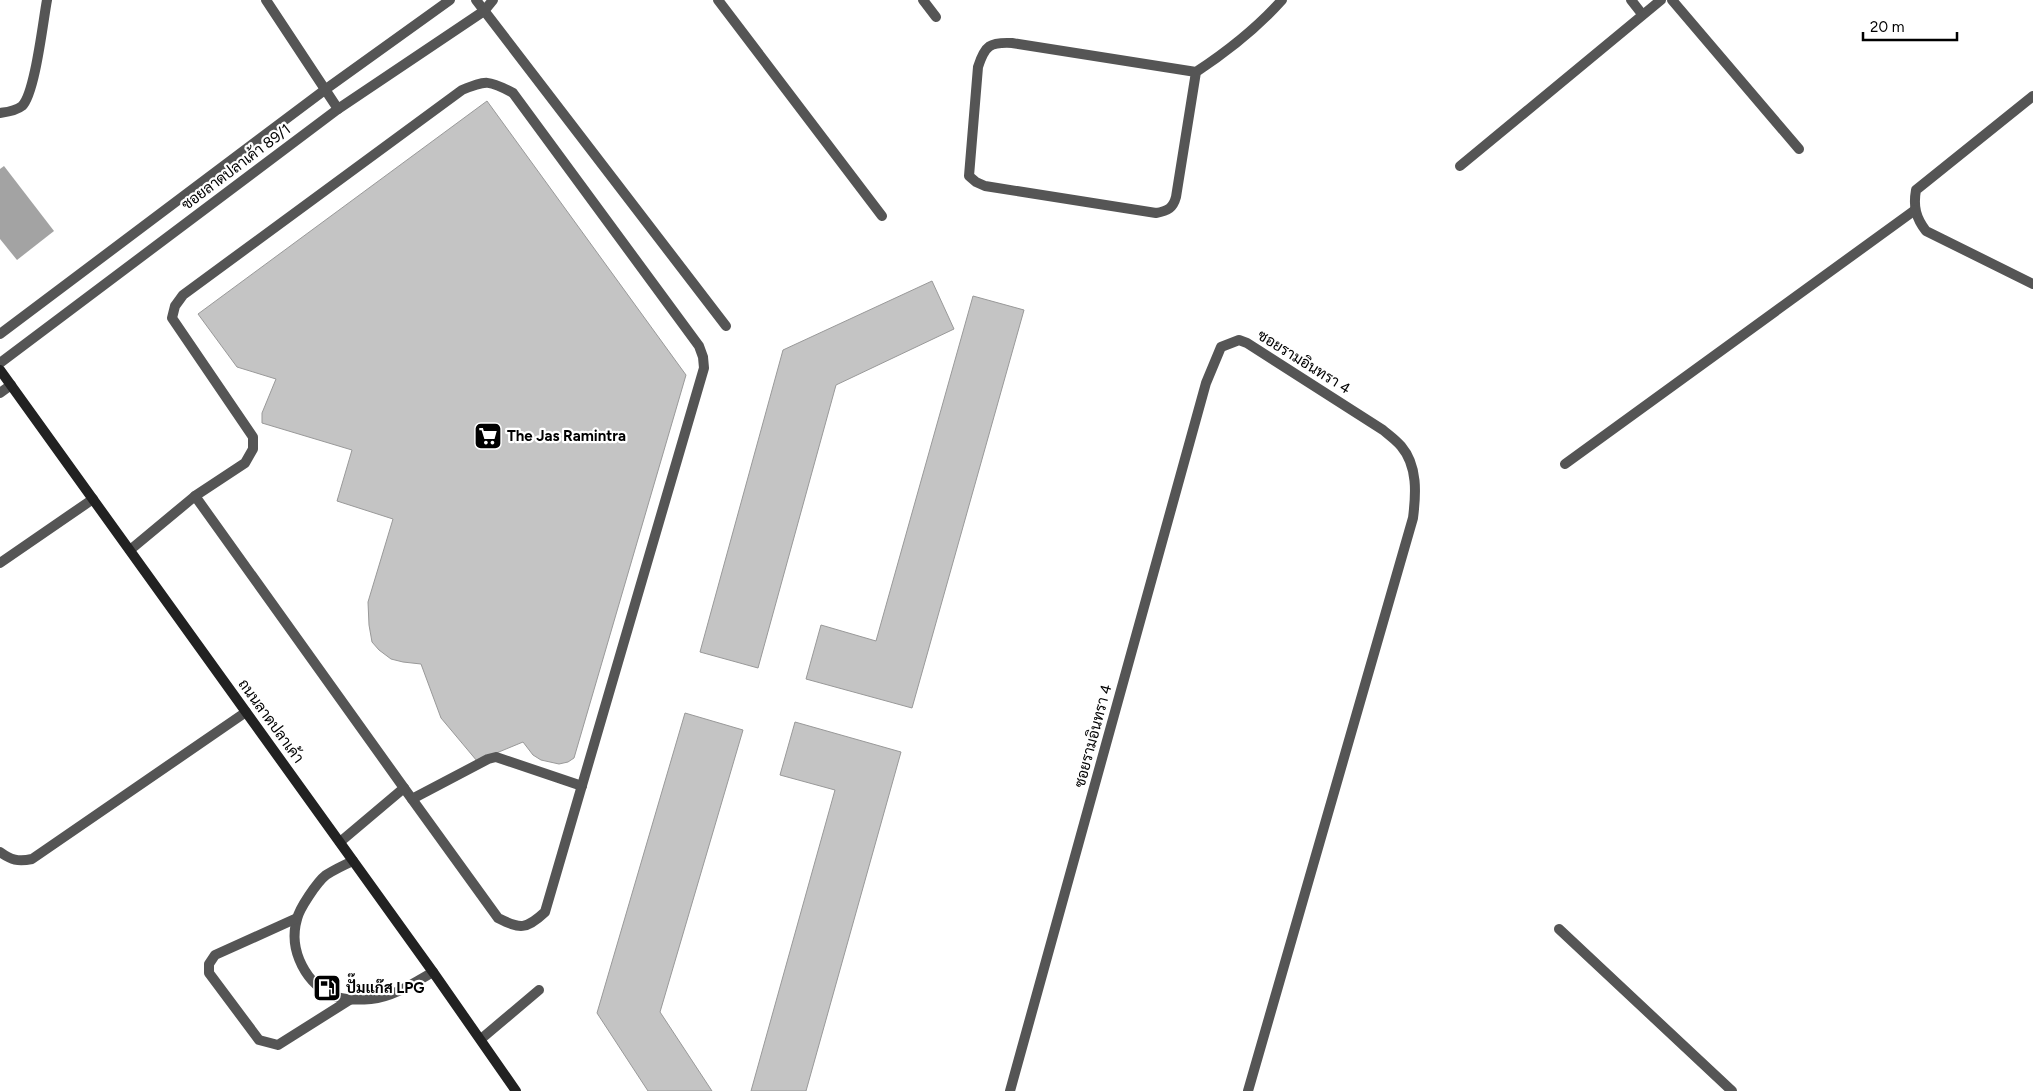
<svg xmlns="http://www.w3.org/2000/svg" width="2033" height="1091" font-family="Figtree,Sarabun,sans-serif">
<style>
.water{fill:#a3a3a3}
.building{fill:#c4c4c4;stroke:#999}
.lines{fill:none;stroke-linecap:round;stroke-linejoin:round}
.service{stroke:#555;stroke-width:10}
.minor{stroke:#555;stroke-width:10}
.secondary{stroke:#222;stroke-width:10}
.labels{text-anchor:middle;dominant-baseline:central;stroke-width:4.5;stroke-linejoin:round;paint-order:stroke}
.street-label{font-size:15px;fill:#000;stroke:#fff}
.poi-label{font-size:15px;font-weight:bold;fill:#000;stroke:#fff;text-anchor:start}
</style>
<rect width="100%" height="100%" fill="#fff"/>
<polygon class="water" points="4,166 54,231 17,260 0,239 0,169"/>
<g class="building">
<polygon points="487,101 686,375 574,758 568,762 559,764 541,760 533,755 523,742 477,761 441,718 421,664 403,662 391,659 379,650 372,642 369,625 368,602 393,519 337,501 352,450 262,423 262,413 276,379 237,367 198,314"/>
<polygon points="932,281 954,329 836,385 758,668 700,652 783,350"/>
<polygon points="973,296 1024,310 912,708 806,679 821,625 876,641"/>
<polygon points="685,713 743,730 660,1012 712,1091 648,1091 597,1013"/>
<polygon points="795,722 901,752 806,1091 751,1091 835,790 780,775"/>
</g>
<g class="lines">
<g class="service">
<polyline points="1631,0 1642,14"/>
<polyline points="1672,0 1799,149"/>
<path d="M1196,72L1176,197C1173,208 1168,211 1156,213L985,186L976,182L969,176L978,67C985,45 990,42 1012,43L1196,72C1228,51 1257,28 1282,0"/>
<path d="M2033,96L1916,190C1913,207 1916,218 1926,231L2033,284"/>
<polyline points="1460,166 1661,0"/>
<polyline points="0,393 11,385"/>
<polyline points="1565,464 1915,210"/>
<path d="M195,496L245,463L253,449V437L172,318L175,306L183,295L462,90C486,80 489,80 513,93L699,346L703,357L704,368L545,912C526,930 520,929 498,918L404,788"/>
<polyline points="130,550 195,496 404,788 340,842"/>
<polyline points="0,563 93,499"/>
<polyline points="412,799 488,759 496,757 582,786"/>
<path d="M0,852C11,860 18,862 32,859L246,712"/>
<path d="M353,861C344,865 334,870 326,875C317,882 299,909 297,919C288,950 306,986 337,997C347,1000 360,1000 371,999C393,997 414,983 433,972"/>
<polyline points="297,918 215,955 209,964 209,973 259,1040 278,1045 351,999"/>
</g>
<g class="minor">
<polyline points="266,0 338,109"/>
<polyline points="476,0 726,326"/>
<polyline points="718,0 882,216"/>
<polyline points="923,0 936,17"/>
<path d="M0,113C7,112 16,111 22,106C35,94 43,21 47,0"/>
<polyline points="0,334 326,89 450,0"/>
<polyline points="0,363 338,109 484,11 493,0"/>
<polyline points="1559,929 1732,1091"/>
<polyline points="481,1039 539,990"/>
<path d="M1010,1091L1206,383L1221,347L1239,340L1247,343L1383,430C1389,435 1396,440 1401,446C1418,466 1416,494 1413,518L1248,1091"/>
</g>
<polyline class="secondary" points="0,370 433,972 516,1091"/>
</g>
<defs>
<symbol id="supermarket-square" viewBox="-11 -11 22 22"><rect x="-9" y="-9" width="18" height="18" rx="4" fill="#000" stroke="#fff"/><path d="M-6-5.5h2.5l.6 2H6L4.5 2H-2.5L-4.4-4H-6ZM-1.5 3.2a1.3 1.3 0 1 0 .1 0ZM3 3.2a1.3 1.3 0 1 0 .1 0Z" fill="#fff"/></symbol>
<symbol id="fuel-square" viewBox="-11 -11 22 22"><rect x="-9" y="-9" width="18" height="18" rx="4" fill="#000" stroke="#fff"/><path d="M-5.5-6h7V0h2V4h1.3V-2.5L3-4.5l.8-.8L6-3V5H2.5V1h-1V6h-7ZM-4.2-4.7v3.2H.2V-4.7Z" fill="#fff"/></symbol>
</defs>
<g fill-rule="evenodd">
<use href="#supermarket-square" x="472" y="420" width="32" height="32"/>
<use href="#fuel-square" x="311" y="972" width="32" height="32"/>
</g>
<g class="labels">
<g class="street-label">
<text transform="translate(236 167) rotate(-37)">ซอยลาดปลาเค้า 89/1</text>
<text transform="translate(1304 362) rotate(32)">ซอยรามอินทรา 4</text>
<text transform="translate(271 721) rotate(54)">ถนนลาดปลาเค้า</text>
<text transform="translate(1093 736) rotate(-75)">ซอยรามอินทรา 4</text>
</g>
<g class="poi-label">
<text x="507" y="436">The Jas Ramintra</text>
<text x="346" y="988">ปั๊มแก๊ส LPG</text>
</g>
</g>
<path d="M1863 32v8h94v-8" fill="none" stroke="#000000" stroke-width="2.5"/>
<text x="1870" y="32" font-size="15" fill="#000000" stroke="#ffffff" stroke-width="4" paint-order="stroke">20 m</text>
</svg>
